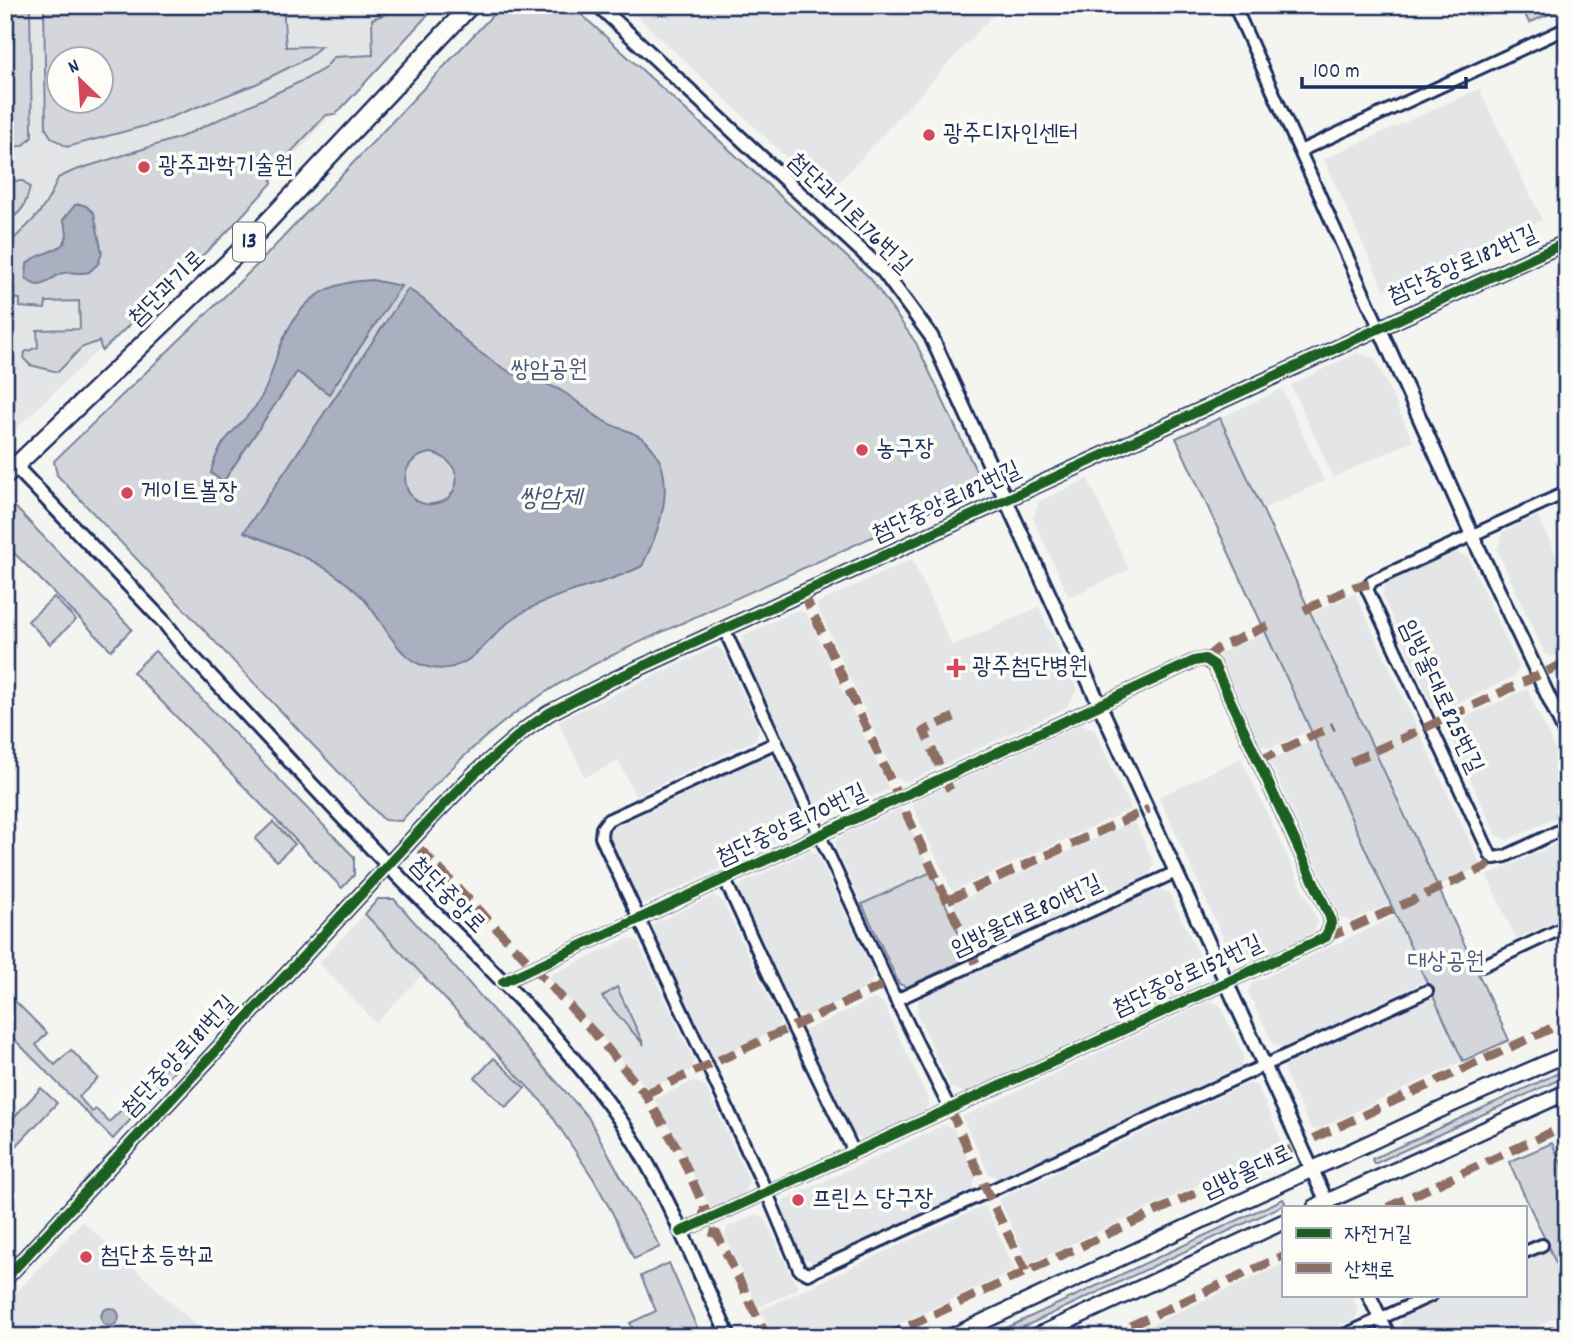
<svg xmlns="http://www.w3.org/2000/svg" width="1572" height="1342" font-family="Dekko,'Poor Story',sans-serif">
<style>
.built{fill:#e4e5e6;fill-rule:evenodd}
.green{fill:#d4d6db;stroke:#78829c;stroke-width:2;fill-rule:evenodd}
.water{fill:#aab0bf;stroke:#717c98;stroke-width:2;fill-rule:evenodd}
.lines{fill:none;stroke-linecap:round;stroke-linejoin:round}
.minor-casing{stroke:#1b2f5e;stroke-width:16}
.tertiary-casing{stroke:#1b2f5e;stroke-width:18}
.secondary-casing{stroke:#1b2f5e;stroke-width:19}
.primary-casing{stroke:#1b2f5e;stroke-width:21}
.minor{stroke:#fdfcf7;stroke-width:10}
.tertiary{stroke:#fdfcf7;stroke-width:12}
.secondary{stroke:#fdfcf7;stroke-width:14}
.primary{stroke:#fdfcf7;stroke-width:16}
.quiet{stroke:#8d6e63;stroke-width:9;stroke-dasharray:18 9;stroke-linecap:butt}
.cycleway-casing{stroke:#fdfcf7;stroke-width:15}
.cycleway{stroke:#1b5e20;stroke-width:10}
.poi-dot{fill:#d1495b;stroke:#fdfcf7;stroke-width:2.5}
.labels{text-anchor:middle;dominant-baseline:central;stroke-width:7;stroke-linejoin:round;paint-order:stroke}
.shield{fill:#fdfcf7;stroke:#5f6c8c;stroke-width:2}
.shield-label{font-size:23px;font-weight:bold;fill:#1b2f5e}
.poi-label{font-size:24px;fill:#1b2f5e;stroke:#fdfcf7;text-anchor:start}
.street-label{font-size:24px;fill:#1b2f5e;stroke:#fdfcf7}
.park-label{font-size:24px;fill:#49597d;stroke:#fdfcf7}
.water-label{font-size:26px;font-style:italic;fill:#46567b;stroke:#fdfcf7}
</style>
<rect width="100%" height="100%" fill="#f4f4f1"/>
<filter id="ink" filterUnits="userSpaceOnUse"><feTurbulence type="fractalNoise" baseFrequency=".0143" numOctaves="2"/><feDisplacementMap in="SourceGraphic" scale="14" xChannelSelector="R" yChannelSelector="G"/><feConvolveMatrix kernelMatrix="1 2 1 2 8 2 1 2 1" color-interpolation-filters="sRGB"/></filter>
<g filter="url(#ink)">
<g class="built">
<path d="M5,5H433L222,233L5,439ZM60,60H102V102H60Z"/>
<polygon points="625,5 1002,5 827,195"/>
<polygon points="1479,89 1542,220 1384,290 1324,159"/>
<polygon points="1358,353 1375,359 1413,441 1333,477 1291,385"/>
<polygon points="1282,389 1324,481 1263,509 1220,418"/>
<polygon points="1088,479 1129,570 1069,597 1033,518 1039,501"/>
<polygon points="1538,516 1567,578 1567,650 1553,656 1545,654 1497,550 1503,532"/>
<polygon points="1455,552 1468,557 1519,667 1515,676 1445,709 1432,705 1382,595 1386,584"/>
<polygon points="912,559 952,646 1039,607 1077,689 1067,707 907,782 896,778 816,604"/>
<polygon points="1355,593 1481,866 1438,886 1312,613"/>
<polygon points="797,610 806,613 889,789 830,816 818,812 740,646 744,635"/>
<polygon points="1266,632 1311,730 1270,748 1261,745 1219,654"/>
<polygon points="715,647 722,649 759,729 755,740 635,796 619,761 585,777 558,721"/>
<polygon points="1567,666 1567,700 1556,677 1559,669"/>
<polygon points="1527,689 1567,776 1567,813 1508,840 1496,835 1446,726"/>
<polygon points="1081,724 1094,729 1131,809 952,891 913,807 916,801"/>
<polygon points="1315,740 1390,904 1351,921 1341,918 1270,761"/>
<polygon points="764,757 774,760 803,821 799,831 647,903 638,900 609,837 612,828"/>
<polygon points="1241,758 1318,921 1313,933 1246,964 1233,959 1159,797"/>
<polygon points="901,808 931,872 862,904 835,846 837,838"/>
<polygon points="1132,822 1136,824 1154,863 1150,874 976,954 953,904"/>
<polygon points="1567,839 1567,916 1516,939 1487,876"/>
<polygon points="810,851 817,854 874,974 869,987 806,1017 796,1013 738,891 741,884"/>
<polygon points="1157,888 1169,893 1205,968 1199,984 966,1093 951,1088 916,1012 920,997"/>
<polygon points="713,896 722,900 780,1022 777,1030 718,1058 709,1055 651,932 653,924"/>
<polygon points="365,914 422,975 376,1023 319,963"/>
<polygon points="1396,916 1426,981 1283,1048 1273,1044 1248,992 1251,984"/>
<polygon points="629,938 638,942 694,1061 692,1069 648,1089 550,979 551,975"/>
<polygon points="1433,997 1463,1061 1316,1130 1310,1127 1284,1071 1286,1065"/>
<polygon points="873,999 883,1002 929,1101 925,1112 865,1140 853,1135 804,1031"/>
<polygon points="1210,1001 1220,1005 1244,1056 1240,1067 1000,1179 989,1174 962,1117"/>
<polygon points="693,1081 705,1086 749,1180 744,1194 711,1209 655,1099"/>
<polygon points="1249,1083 1257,1086 1281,1139 1278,1147 1029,1264 999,1199"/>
<polygon points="944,1125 953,1128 976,1177 970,1193 818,1263 803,1258 781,1209 784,1200"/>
<polygon points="985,1205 1015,1270 871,1337 773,1337 761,1310"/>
<polygon points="756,1214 764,1217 798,1289 758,1307 725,1236 728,1227"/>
<polygon points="82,1221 209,1337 5,1337 5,1305"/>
<polygon points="1550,1250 1567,1287 1567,1312 1513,1337 1405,1337 1400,1325 1402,1317 1451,1295 1525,1295 1525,1261"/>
<polygon points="1283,1264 1283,1295 1351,1295 1358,1310 1355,1319 1316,1337 1124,1337"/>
</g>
<g class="green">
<polygon points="5,5 30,5 32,137 23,146 5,147"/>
<path d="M44,5H283L286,47L321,46L308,58L256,84L156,123L67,147L51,137L46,129ZM60,60H102V102H60Z"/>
<path d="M410,5H437L336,114L326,115L271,173L272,183L225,234L102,351L99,341L81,348L58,372L30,365L24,359L25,352L38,347L37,330L80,329L79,301L46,302L45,309L20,307V299L7,298L6,246C32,222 45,212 58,178L73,171L181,137L304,80L325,68L334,57L373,55L372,19Z"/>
<path d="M502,5H571L870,278L916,343L977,473L974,488L968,493C882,533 795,572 708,611C646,640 581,666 525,706C478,739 440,779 401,821L384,820L57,475L54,461L258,264Z"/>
<polygon points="1521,5 1567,5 1567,6 1529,23"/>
<path d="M5,181H23L30,187C26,204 22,215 5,221Z"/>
<polygon points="1220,418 1509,1040 1463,1061 1176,438"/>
<polygon points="8,508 16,508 132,629 111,650 7,546 5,547 5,511"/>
<polygon points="54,597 76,620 50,644 28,621"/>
<polygon points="155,651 354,857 354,875 342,888 133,672"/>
<polygon points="273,822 295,844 277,861 255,839"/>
<polygon points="931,872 967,951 963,961 907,987 899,984 862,904"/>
<polygon points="378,899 394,899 588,1117 660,1247 634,1259 613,1214 593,1178 544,1104 365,914"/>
<polygon points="617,987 644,1045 602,997"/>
<polygon points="5,991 47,1033 36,1045 55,1065 71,1050 98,1078 79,1097 92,1112 96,1109 109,1122 182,1051 188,1056 113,1139 5,1030"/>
<polygon points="494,1058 525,1088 506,1107 475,1078"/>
<polygon points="1567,1069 1567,1076 1374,1164 1372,1159"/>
<polygon points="41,1088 57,1103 5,1158 5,1127"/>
<polygon points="1552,1143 1567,1175 1567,1287 1509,1162"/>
<polygon points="1283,1199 1286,1204 1002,1337 987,1337"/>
<polygon points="669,1263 701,1337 637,1337 630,1323 656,1311 641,1276"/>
</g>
<g class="water">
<polygon points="5,7 10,126 5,126"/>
<path d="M80,204L86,206L94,213L102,253L98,264L89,272C80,275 68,270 60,274C47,280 40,293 26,278L27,264C41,248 79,254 63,220L75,205Z"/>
<path d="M372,280L401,286L329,394L297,372L223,482L211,473C218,439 236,431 255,407C266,392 271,375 276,358C293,308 317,282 372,280Z"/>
<path d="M408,289C441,308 457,340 488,358C495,363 503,368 510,372C528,380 549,382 565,393C579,402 590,413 604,421C617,429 636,431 647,442C680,475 660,530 642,566C602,587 552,591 514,618C487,637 471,674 432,668C396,663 383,617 360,595C325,561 288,550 244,532ZM432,453C449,457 462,472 454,490C451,496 445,502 437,503C402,513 390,457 432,453Z"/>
<circle cx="110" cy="1317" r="9"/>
</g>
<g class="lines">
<defs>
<g id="minor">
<polyline points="1234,5 1379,327"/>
<polyline points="1300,151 1567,28"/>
<polyline points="1567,492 1372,581 1367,589 1491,856 1494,858 1506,856 1567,827"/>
<polyline points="724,629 896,1000 950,1109"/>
<polyline points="777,742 608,820 602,828 601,837 767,1193 799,1269 808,1274 1427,991"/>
<polyline points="725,880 793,1027 854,1152"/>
<polyline points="1482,966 1567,926"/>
<polyline points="503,982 1194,661 1205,659 1214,665 1330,917 1331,923 1326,937 680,1232"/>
<polyline points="896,1000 1176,872"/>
<polyline points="1525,1252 1542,1245"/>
<polyline points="1340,1337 1432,1295"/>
</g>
<g id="tertiary">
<polyline points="598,5 883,271 931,336 1329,1207"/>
<polyline points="1379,327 1472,535 1567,736"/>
<path d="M16,467L164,622L186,650C260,728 332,808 407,885C477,956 552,1026 611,1107C662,1176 692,1259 729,1337"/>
<polyline points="5,1279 437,812 473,775 526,729 549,713 613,680 1567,242"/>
<polyline points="1369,1295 1389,1337"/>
</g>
<g id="secondary">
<polyline points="1315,1207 1567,1092"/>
<polyline points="950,1337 1455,1103 1567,1054"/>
<polyline points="1034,1337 1283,1222"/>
</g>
<polyline id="primary" points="5,476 242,249 471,5"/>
</defs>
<use href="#minor" class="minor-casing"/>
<use href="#tertiary" class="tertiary-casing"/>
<use href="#secondary" class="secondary-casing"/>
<use href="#primary" class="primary-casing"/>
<use href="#minor" class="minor"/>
<use href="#tertiary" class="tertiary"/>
<use href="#secondary" class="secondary"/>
<use href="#primary" class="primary"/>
<g class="quiet">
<polyline points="803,592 976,963"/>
<polyline points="1304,610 1354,587 1369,584"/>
<polyline points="1205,659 1218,648 1269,625"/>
<polyline points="1258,761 1334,726"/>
<polyline points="1351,762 1567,662"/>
<polyline points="950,790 924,731 954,717"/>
<polyline points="420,849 527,960 596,1035 645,1094 679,1151 705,1209 703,1216"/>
<polyline points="948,900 1149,809"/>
<polyline points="1326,937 1347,930 1486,867 1494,858"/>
<polyline points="645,1094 888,983"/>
<polyline points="950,1109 988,1194 1026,1271"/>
<polyline points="1314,1138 1567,1021"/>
<polyline points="1388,1207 1567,1125"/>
<polyline points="710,1232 717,1234 767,1337"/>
<polyline points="885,1337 1291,1149"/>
<polyline points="1106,1337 1283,1256"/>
<polyline points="1539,1337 1567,1323"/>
</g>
<defs>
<g id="cycleway">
<polyline points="503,982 1194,661 1205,659 1214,665 1330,917 1331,923 1326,937 680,1232"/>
<polyline points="5,1279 437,812 473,775 526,729 549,713 613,680 1567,242"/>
</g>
</defs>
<use href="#cycleway" class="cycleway-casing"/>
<use href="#cycleway" class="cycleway"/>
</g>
</g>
<g class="poi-dot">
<circle cx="929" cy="135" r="7"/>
<circle cx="144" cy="167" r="7"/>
<circle cx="862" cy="450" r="7"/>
<circle cx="127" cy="493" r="7"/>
<path d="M952.5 657.5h7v7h7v7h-7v7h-7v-7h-7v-7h7z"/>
<circle cx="798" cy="1200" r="7"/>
<circle cx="86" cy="1257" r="7"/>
</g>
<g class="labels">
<rect class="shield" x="233" y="222.5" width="32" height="39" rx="5"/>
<g class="shield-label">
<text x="249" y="242">13</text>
</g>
<g class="poi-label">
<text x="943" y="135">광주디자인센터</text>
<text x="158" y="167">광주과학기술원</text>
<text x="876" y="450">농구장</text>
<text x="141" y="493">게이트볼장</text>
<text x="972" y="668">광주첨단병원</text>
<text x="812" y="1200">프린스 당구장</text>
<text x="100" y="1257">첨단초등학교</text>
</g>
<g class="street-label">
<text transform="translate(849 214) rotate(44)">첨단과기로176번길</text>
<text transform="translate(1463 266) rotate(-24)">첨단중앙로182번길</text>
<text transform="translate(168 289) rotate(-44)">첨단과기로</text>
<text transform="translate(947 503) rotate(-25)">첨단중앙로182번길</text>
<text transform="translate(1440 697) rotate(65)">임방울대로825번길</text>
<text transform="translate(792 826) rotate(-25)">첨단중앙로170번길</text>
<text transform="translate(447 896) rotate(46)">첨단중앙로</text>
<text transform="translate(1027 917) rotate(-25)">임방울대로801번길</text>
<text transform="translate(1188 977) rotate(-25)">첨단중앙로152번길</text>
<text transform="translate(180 1057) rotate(-47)">첨단중앙로181번길</text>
<text transform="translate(1248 1173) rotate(-25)">임방울대로</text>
</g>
<g class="park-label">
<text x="549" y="371">쌍암공원</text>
<text x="1446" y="963">대상공원</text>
</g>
<g class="water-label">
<text x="550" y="499">쌍암제</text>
</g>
</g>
<rect width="1572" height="1342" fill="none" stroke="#fdfcf7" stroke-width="28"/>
<rect x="14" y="14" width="1544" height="1314" fill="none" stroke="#1b2f5e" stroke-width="2.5" filter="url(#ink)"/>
<rect x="1282" y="1206" width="245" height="91" fill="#fdfcf7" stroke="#a3aaba" stroke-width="2"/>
<rect x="1296" y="1228" width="35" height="10" fill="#1b5e20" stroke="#a3aaba" stroke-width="2"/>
<text x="1344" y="1240" font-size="21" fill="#1b2f5e">자전거길</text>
<rect x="1296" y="1263" width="35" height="10" fill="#8d6e63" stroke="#a3aaba" stroke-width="2"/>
<text x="1344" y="1276" font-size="21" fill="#1b2f5e">산책로</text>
<g transform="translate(80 80) rotate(335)"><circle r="33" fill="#fdfcf7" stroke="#a3aaba" stroke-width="2"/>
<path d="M0-5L12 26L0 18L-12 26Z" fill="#d1495b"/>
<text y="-10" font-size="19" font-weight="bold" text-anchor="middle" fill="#1b2f5e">N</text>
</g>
<path d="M1302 77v10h164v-10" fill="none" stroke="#1b2f5e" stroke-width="3.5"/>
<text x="1313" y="77" font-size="21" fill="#1b2f5e" stroke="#fdfcf7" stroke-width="5" paint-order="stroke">100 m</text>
</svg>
